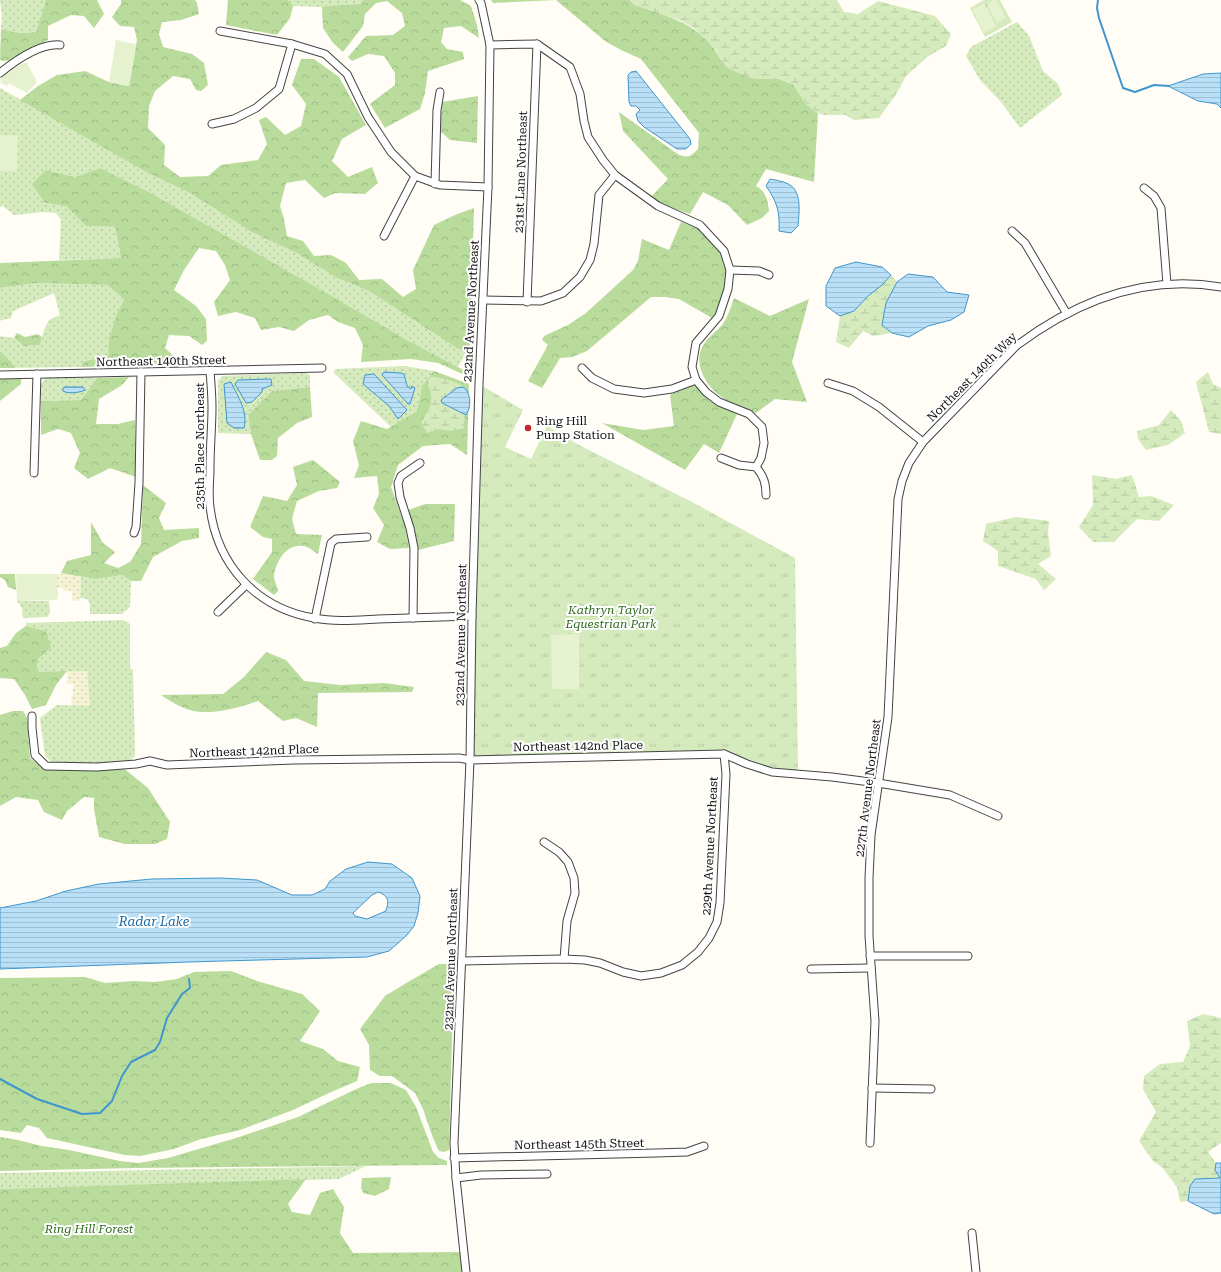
<svg xmlns="http://www.w3.org/2000/svg" width="1221" height="1272" font-family="'Roboto Serif',serif">
<style>
.farmland{fill:url(#farmland-dots)}
.grass{fill:url(#grass-dots)}
.forest{fill:url(#forest-crowns)}
.wetland{fill:url(#wetland-marsh)}
.park{fill:url(#park-tufts)}
.pitch{fill:#e6f2cf}
.water{fill:url(#water-rules);stroke:#3f96cf;fill-rule:evenodd}
.lines{fill:none;stroke-linecap:round;stroke-linejoin:round}
.stream{stroke:#3f96cf;stroke-width:2}
.minor-casing{stroke:#444;stroke-width:9}
.minor{stroke:#fff;stroke-width:7}
.poi-dot{fill:#c4262e;stroke:#fff;stroke-width:1.5}
.labels{text-anchor:middle;dominant-baseline:central;stroke-width:4;stroke-linejoin:round;paint-order:stroke}
.street-label{font-size:12px;fill:#111;stroke:#fff}
.poi-label{font-size:12px;fill:#111;stroke:#fff;text-anchor:start}
.park-label{font-size:12px;font-style:italic;fill:#2f6b1f;stroke:#fff}
.water-label{font-size:13px;font-style:italic;fill:#1768a6;stroke:#fff}
</style>
<defs>
<pattern id="farmland-dots" width="8" height="8" patternUnits="userSpaceOnUse"><rect width="8" height="8" fill="#f6f3d4"/><path d="M2 2h.1M6 6h.1" fill="none" stroke="#d2cfb5" stroke-width="1.8" stroke-linecap="round"/></pattern>
<pattern id="grass-dots" width="8" height="8" patternUnits="userSpaceOnUse"><rect width="8" height="8" fill="#d5ebbd"/><path d="M2 2h.1M6 6h.1" fill="none" stroke="#b6c8a1" stroke-width="1.8" stroke-linecap="round"/></pattern>
<pattern id="forest-crowns" width="20" height="18" patternUnits="userSpaceOnUse"><rect width="20" height="18" fill="#b9dc9c"/><path d="M2 6a3 3 0 1 1 6 0M12 15a3 3 0 1 1 6 0" fill="none" stroke="#9ebc85"/></pattern>
<pattern id="wetland-marsh" width="20" height="14" patternUnits="userSpaceOnUse"><rect width="20" height="14" fill="#d5ebbd"/><path d="M1 5h8M5 5V1M11 12h8M15 12V8" fill="none" stroke="#b6c8a1"/></pattern>
<pattern id="park-tufts" width="24" height="20" patternUnits="userSpaceOnUse"><rect width="24" height="20" fill="#d5ebbd"/><path d="M3 7l-1-3M5 7V3M7 7l1-3M15 17l-1-3M17 17v-4M19 17l1-3" fill="none" stroke="#b6c8a1"/></pattern>
<pattern id="water-rules" width="6" height="5" patternUnits="userSpaceOnUse"><rect width="6" height="5" fill="#b9e0f7"/><path d="M0 2.5h6" fill="none" stroke="#9ebfd3"/></pattern>
</defs>
<rect width="100%" height="100%" fill="#fffdf5"/>
<g class="farmland">
<polygon points="57,574 81,574 80,598 78,601 72,601 72,591 64,591 63,588 58,588 58,597 57,598"/>
<polygon points="67,671 87,671 90,706 72,706 71,695 73,694 73,684 67,684"/>
</g>
<g class="grass">
<polygon points="0,0 46,0 36,32 19,33 1,29 2,15"/>
<polygon points="288,0 363,0 361,4 339,5 322,7 293,6"/>
<polygon points="1017,22 1029,36 1043,71 1058,84 1062,95 1020,128 1001,102 980,80 966,56 971,47"/>
<polygon points="0,88 148,173 190,193 250,231 298,254 337,278 369,291 458,349 467,349 458,367 409,341 325,292 147,191 100,168 75,177 46,170 45,203 66,206 86,226 115,227 121,258 59,260 61,220 56,213 44,212 14,215 3,206 0,207"/>
<path d="M37,283L107,285L124,299C115,319 110,335 108,356L85,361L81,367L0,368V336L14,338L24,346L40,345L44,330L49,320L60,315L54,293L13,311L11,318L2,320L0,321V288Z"/>
<polygon points="405,366 434,371 422,386 417,411 391,427 334,373 335,369"/>
<polygon points="306,373 310,375 310,387 272,391 248,415 251,434 218,433 218,381 222,376"/>
<polygon points="45,378 97,378 81,400 41,401 40,386"/>
<polygon points="122,575 131,581 130,607 122,614 90,614 90,603 87,599 80,598 81,577 95,579"/>
<polygon points="17,601 49,601 50,613 47,617 23,618 22,608"/>
<polygon points="123,620 130,624 130,668 133,670 135,756 128,762 55,765 45,756 40,718 57,705 90,706 87,671 38,672 37,660 46,631 26,626 26,623"/>
<polygon points="366,1166 339,1179 0,1189 0,1173"/>
</g>
<g class="forest">
<polygon points="46,0 97,0 104,14 94,28 84,16 71,15 48,26 48,40 12,60 3,61 0,60 1,29 19,33 36,32"/>
<polygon points="121,0 195,0 197,3 199,14 181,20 162,22 159,34 163,47 192,54 204,63 208,85 201,91 196,90 190,79 173,76 155,91 149,106 148,128 165,145 164,165 180,177 208,176 221,165 258,160 267,144 259,120 266,117 285,135 301,126 306,104 292,85 301,59 314,59 339,77 366,125 342,139 332,161 348,177 372,167 378,183 365,194 335,193 324,198 305,180 286,183 280,206 284,219 287,236 303,241 314,256 331,255 346,263 359,280 382,279 403,297 416,289 413,270 434,225 455,215 474,208 470,349 458,349 369,291 337,278 298,254 250,231 190,193 148,173 20,100 38,86 57,75 85,71 109,82 129,86 137,40 134,27 120,26 112,17 121,4"/>
<polygon points="228,0 288,0 293,6 290,18 277,35 226,25"/>
<polygon points="363,0 460,0 471,6 477,25 479,38 461,26 444,28 441,42 447,49 463,52 464,59 428,71 425,93 420,109 385,128 370,104 395,85 395,73 384,56 368,54 352,61 348,57 366,36 393,35 405,26 402,13 387,1 376,3 365,14 363,26 343,52 333,43 323,28 322,7 339,5 361,4"/>
<path d="M491,0H630L635,5C672,18 702,24 722,61L768,79H779L794,85L805,103L813,110L818,113L814,182L766,169L756,186C766,191 768,201 769,211L762,218L747,225L728,205L703,192L690,214L663,205L651,197L668,179L623,131L619,112L679,155C689,158 691,156 698,149L699,133L641,59L621,50L605,41L556,0L493,3Z"/>
<polygon points="478,96 477,143 450,140 440,131 442,102"/>
<polygon points="100,168 147,191 325,292 409,341 469,373 469,377 438,363 411,359 361,362 363,345 355,328 338,322 328,315 309,320 294,331 279,327 261,330 255,318 236,312 218,316 214,302 230,280 225,265 216,251 199,248 184,270 174,290 196,306 206,319 207,341 202,345 189,336 169,335 165,348 177,359 176,364 81,367 85,361 108,356 109,339 117,314 124,299 107,285 37,283 0,288 0,263 121,258 115,227 86,226 66,206 45,203 32,184 46,170 75,177"/>
<path d="M681,222C689,225 698,227 704,232C708,235 720,249 722,253C731,271 724,303 712,318L679,299L665,297H651L587,351L572,357L560,358L542,388L528,381L548,345L542,340L544,336L568,325L586,313L633,270L638,261L642,239L669,250Z"/>
<path d="M734,298L770,316L809,299L792,362L807,402L775,399L756,413C743,408 725,401 715,392C703,380 693,360 704,344C709,336 717,331 723,324C728,316 731,307 734,298Z"/>
<polygon points="17,333 25,337 38,334 42,337 40,345 24,346 14,338"/>
<path d="M0,351C6,358 11,360 15,368H0Z"/>
<polygon points="434,371 469,384 467,455 450,444 423,446 398,465 391,487 405,526 409,548 390,549 377,542 384,525 373,508 379,494 377,476 354,478 359,465 353,441 361,421 387,429 417,411 422,386"/>
<polygon points="129,377 122,385 99,399 96,424 118,424 135,420 136,477 110,468 88,479 74,468 80,453 71,433 58,429 41,435 41,401 81,400 97,378"/>
<polygon points="21,378 21,384 0,401 0,379"/>
<polygon points="693,385 696,386 708,399 737,414 719,453 704,444 685,470 602,423 643,430 674,426 670,395"/>
<polygon points="310,387 312,417 297,423 278,438 277,456 272,460 260,460 251,434 248,415 272,391"/>
<path d="M313,460L340,482L337,488L319,491L297,501L292,519L296,534L322,535L318,554C313,551 309,547 304,546C287,543 276,560 274,576C274,580 277,586 278,591L274,595L253,579L272,552V539L263,537L250,527L263,496L287,501L297,485L293,467Z"/>
<polygon points="143,485 166,503 159,518 164,530 199,528 199,538 182,541 153,557 141,581 131,581 122,575 95,579 61,573 67,561 91,555 91,522 103,543 115,552 104,563 118,568 130,562 141,544"/>
<polygon points="425,504 455,504 454,541 418,550 408,510"/>
<polygon points="0,574 15,574 16,590 8,587 5,580 0,577"/>
<polygon points="26,626 46,631 51,647 37,660 38,672 67,671 56,685 46,705 32,709 25,695 14,679 0,678 0,648 7,646 16,633"/>
<path d="M266,652L286,660L304,681L340,685L384,683L414,687L412,692L318,693L317,727L296,718L283,721L258,701C240,707 220,713 201,712C188,712 171,702 161,695L223,694L244,677Z"/>
<polygon points="13,711 23,711 27,718 30,758 43,768 122,767 148,788 170,822 167,839 155,844 125,844 99,837 94,809 94,798 84,797 67,811 62,820 44,812 38,800 16,797 0,806 0,715"/>
<polygon points="439,964 454,964 449,1150 444,1152 439,1151 433,1138 423,1109 415,1093 392,1076 380,1076 370,1070 369,1045 360,1029 385,996 408,982"/>
<polygon points="231,971 257,981 302,994 320,1011 300,1041 323,1049 338,1061 360,1067 357,1081 329,1093 293,1110 240,1130 201,1139 174,1149 140,1156 125,1155 47,1138 39,1128 27,1125 21,1133 0,1130 0,978 85,977 105,983 134,981 155,982 177,979 194,972"/>
<polygon points="371,1083 391,1083 406,1090 416,1107 433,1152 439,1158 447,1161 447,1165 136,1168 0,1171 0,1137 18,1140 42,1146 69,1150 120,1161 138,1163 168,1158 236,1138 298,1117 354,1090"/>
<polygon points="391,1177 389,1189 375,1196 363,1193 361,1188 362,1178"/>
<polygon points="306,1179 288,1204 292,1212 310,1215 320,1193 333,1189 344,1207 340,1233 353,1253 460,1252 462,1272 0,1272 0,1189"/>
</g>
<g class="wetland">
<polygon points="630,0 837,0 844,12 858,14 878,1 935,16 951,34 946,46 927,57 906,76 897,93 879,118 854,120 845,115 823,115 818,113 813,110 805,103 794,85 779,79 754,79 736,72 726,67 716,50 694,28 679,20 635,5"/>
<polygon points="891,275 897,282 886,303 882,325 892,333 873,336 863,331 849,348 836,342 840,316 854,311 868,296 882,285"/>
<polygon points="1208,372 1213,384 1221,388 1221,434 1209,432 1196,382"/>
<path d="M431,376L452,381L465,387L466,389L464,428L450,431L438,429L427,433L421,422C431,408 435,399 427,383Z"/>
<polygon points="1171,410 1181,421 1185,433 1168,445 1146,450 1138,439 1137,431 1159,425"/>
<polygon points="1092,475 1116,479 1132,475 1139,497 1151,496 1174,505 1159,521 1137,519 1114,542 1093,542 1079,527 1093,505"/>
<polygon points="1016,517 1049,521 1048,533 1051,556 1038,564 1056,579 1044,590 1036,579 998,566 998,551 983,541 986,524"/>
<polygon points="1203,1014 1221,1018 1221,1143 1208,1152 1216,1163 1215,1170 1220,1178 1190,1186 1188,1201 1180,1202 1177,1187 1162,1167 1154,1162 1139,1141 1156,1112 1143,1089 1144,1076 1160,1064 1183,1062 1190,1046 1187,1021"/>
</g>
<g class="park">
<polygon points="984,0 1000,0 1012,22 985,37 970,8"/>
<polygon points="479,384 523,410 505,447 531,459 547,426 577,444 692,502 795,558 798,774 772,772 724,754 470,760"/>
</g>
<g class="pitch">
<polygon points="994,0 996,0 1006,18 997,23 987,4"/>
<polygon points="984,3 996,26 984,33 972,10"/>
<polygon points="116,40 136,44 129,86 109,82"/>
<polygon points="24,63 27,63 37,82 27,93 9,83 7,86 1,83 0,76 8,71"/>
<polygon points="0,135 18,135 17,171 0,171"/>
<polygon points="16,574 57,574 57,600 17,601"/>
<polygon points="579,634 579,689 552,689 551,635"/>
</g>
<g class="water">
<polygon points="636,71 690,139 691,144 686,149 677,149 644,127 638,121 636,114 640,110 636,106 631,106 629,102 628,75 631,72"/>
<polygon points="1221,73 1221,108 1217,104 1198,101 1168,86 1203,74"/>
<path d="M770,179C776,180 781,181 786,183C803,189 799,212 798,226L791,233L779,231C780,211 777,202 766,186Z"/>
<polygon points="856,262 882,267 891,275 882,285 868,296 854,311 840,316 826,306 826,286 835,268"/>
<polygon points="908,274 933,277 947,292 969,295 964,312 951,320 928,326 909,337 892,333 882,325 886,303 897,282"/>
<polygon points="384,372 401,373 404,374 407,386 411,389 412,386 415,388 410,404 408,404 382,375"/>
<polygon points="374,374 407,410 398,419 389,406 363,384 365,375"/>
<polygon points="271,379 272,385 262,389 262,392 252,402 246,403 235,384 238,380"/>
<path d="M231,382C238,397 248,411 244,428H234L227,423L224,384Z"/>
<path d="M65,387H83L85,390C79,393 68,394 63,391V388Z"/>
<path d="M463,387L466,389C471,397 471,408 466,415L442,403L441,400L457,388Z"/>
<path d="M368,862L392,864L412,878L420,896L418,913L414,926L407,935L389,951L367,957L188,962L0,969V908L36,901L66,891L99,884L152,879L220,878L257,880L292,895H312L325,889L330,881L346,869ZM378,892C389,896 389,901 386,911L367,919L355,916L353,913L372,895Z"/>
<polygon points="1216,1163 1221,1163 1221,1213 1214,1214 1188,1201 1190,1186 1195,1179 1220,1178 1215,1170"/>
</g>
<g class="lines">
<g class="stream">
<polyline points="1098,0 1097,8 1099,18 1123,88 1135,92 1146,88 1154,85 1169,86"/>
<polyline points="0,1079 37,1099 82,1114 100,1113 112,1101 122,1076 131,1062 155,1050 160,1042 167,1018 182,994 190,988 189,979"/>
</g>
<defs>
<g id="minor">
<polyline points="220,31 292,44 325,54 347,74 368,117 391,152 415,176 440,185 488,187"/>
<polyline points="490,45 537,44 570,67 580,94 584,121 588,137 603,160 615,175 658,206 700,225 724,251 730,270 728,289 719,316 696,343 692,367 696,380 706,392 719,402 749,414 762,427 764,443 761,458 756,467"/>
<path d="M0,73C15,61 40,43 60,45"/>
<polyline points="212,124 234,119 256,108 279,89 292,44"/>
<polyline points="435,184 437,110 440,92"/>
<polyline points="1144,188 1154,196 1161,208 1167,284"/>
<polyline points="1012,231 1025,243 1067,314"/>
<polyline points="384,236 415,176"/>
<polyline points="730,270 759,271 769,275"/>
<polyline points="483,300 541,301 563,293 580,277 590,260 594,244 599,195 615,175"/>
<polyline points="527,302 537,44"/>
<polyline points="582,368 592,378 614,389 644,393 672,389 696,380"/>
<path d="M210,371C211,383 212,395 212,407C212,427 210,447 210,468C210,481 208,494 210,507C217,565 256,608 314,618C335,622 357,620 378,619C409,618 441,617 472,616"/>
<polyline points="0,375 322,368"/>
<polyline points="828,383 853,391 879,407 923,442"/>
<path d="M721,458L739,465L756,467C764,476 766,484 766,495"/>
<polyline points="34,473 37,374"/>
<polyline points="134,533 136,527 139,483 141,372"/>
<polyline points="218,612 246,585"/>
<polyline points="413,618 414,548 410,528 400,497 398,483 401,476 420,463"/>
<polyline points="315,619 331,543 336,539 367,537"/>
<polyline points="32,716 32,728 35,755 46,766 97,767 136,764 150,761 167,765 294,760 459,758 470,760 724,754 747,764 772,772 832,777 878,783 950,795 998,816"/>
<polyline points="544,842 559,852 568,862 574,878 575,893 567,921 564,959"/>
<polyline points="870,956 968,956"/>
<polyline points="462,961 564,959 585,960 600,963 623,972 641,976 661,973 682,965 698,952 709,938 717,922 720,903 726,774 724,754"/>
<polyline points="811,969 871,968"/>
<polyline points="872,1088 931,1089"/>
<path d="M870,1143L875,1021L869,936V878L871,835L888,717L898,499L902,481L909,463L923,442L1016,346C1076,301 1145,274 1221,287"/>
<polyline points="454,1158 656,1153 687,1152 704,1146"/>
<polyline points="456,1178 481,1175 547,1174"/>
<polyline points="972,1233 976,1272"/>
<polyline points="466,1272 456,1178 454,1143 470,760 472,616 479,384 488,187 490,45 481,3 479,0"/>
</g>
</defs>
<use href="#minor" class="minor-casing"/>
<use href="#minor" class="minor"/>
</g>
<circle class="poi-dot" cx="528" cy="428" r="4"/>
<g class="labels">
<g class="street-label">
<text transform="translate(521 172) rotate(-88)">231st Lane Northeast</text>
<text transform="translate(471 311) rotate(-87)">232nd Avenue Northeast</text>
<text transform="translate(161 361) rotate(-1)">Northeast 140th Street</text>
<text transform="translate(972 377) rotate(-45)">Northeast 140th Way</text>
<text transform="translate(200 446) rotate(-90)">235th Place Northeast</text>
<text transform="translate(461 635) rotate(-89)">232nd Avenue Northeast</text>
<text transform="translate(578 746) rotate(-1)">Northeast 142nd Place</text>
<text transform="translate(254 751) rotate(-2)">Northeast 142nd Place</text>
<text transform="translate(868 788) rotate(-83)">227th Avenue Northeast</text>
<text transform="translate(710 846) rotate(-87)">229th Avenue Northeast</text>
<text transform="translate(451 959) rotate(-88)">232nd Avenue Northeast</text>
<text transform="translate(579 1144) rotate(-1)">Northeast 145th Street</text>
</g>
<g class="poi-label">
<text x="536" y="421">Ring Hill<tspan x="536" dy="14">Pump Station</tspan></text>
</g>
<g class="park-label">
<text x="611" y="610">Kathryn Taylor<tspan x="611" dy="14">Equestrian Park</tspan></text>
<text x="89" y="1229">Ring Hill Forest</text>
</g>
<g class="water-label">
<text x="154" y="921">Radar Lake</text>
</g>
</g>
</svg>
